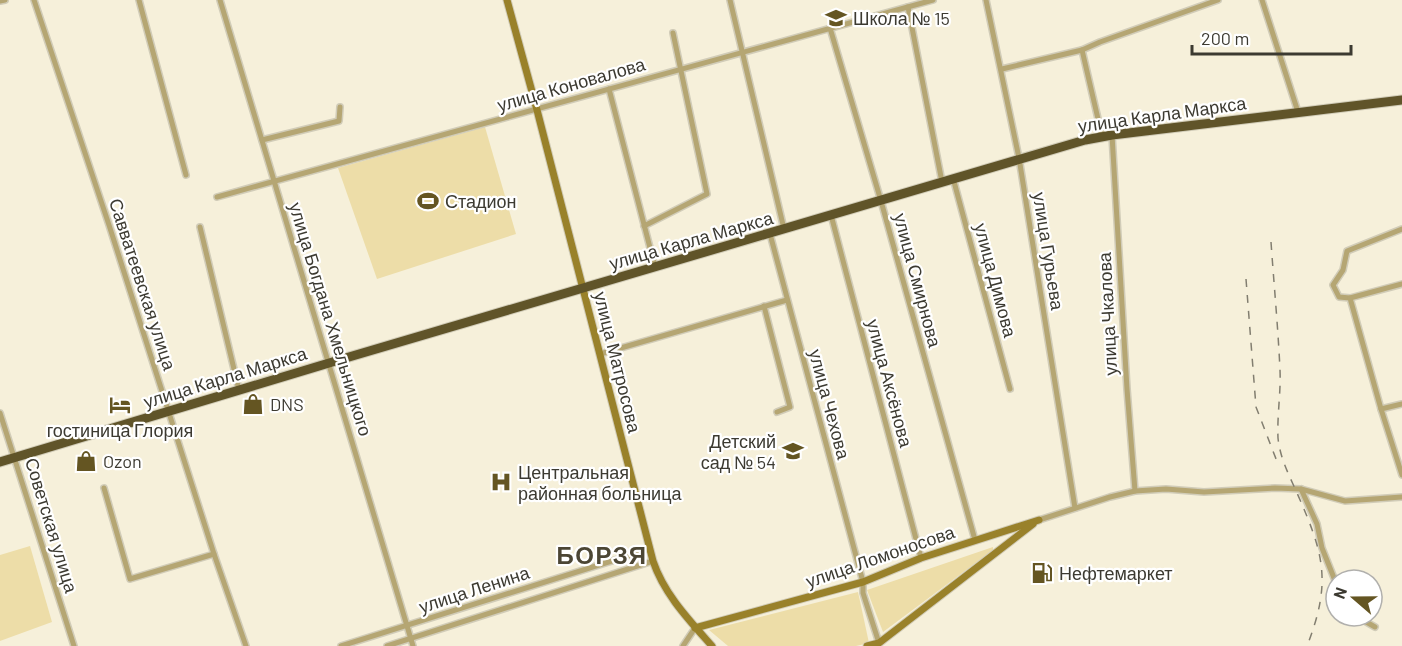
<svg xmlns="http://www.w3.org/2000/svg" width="1402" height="646" font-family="Barlow,sans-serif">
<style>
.green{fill:#eddda8}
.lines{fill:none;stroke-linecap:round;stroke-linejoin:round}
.street-casing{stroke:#d1ccb8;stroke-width:8}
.secondary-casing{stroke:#d1ccb8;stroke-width:9}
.highway-casing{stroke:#d1ccb8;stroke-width:11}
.street{stroke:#b5a673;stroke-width:5}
.secondary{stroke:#99812a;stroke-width:7}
.highway{stroke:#605429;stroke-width:9}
.rail{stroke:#827e70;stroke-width:1.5;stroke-dasharray:8 8;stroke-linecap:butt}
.labels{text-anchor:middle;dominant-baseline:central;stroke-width:4.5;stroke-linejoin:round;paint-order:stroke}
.poi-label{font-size:18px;fill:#3c3a31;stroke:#fff;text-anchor:start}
.street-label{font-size:18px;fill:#3c3a31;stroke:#fff}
.district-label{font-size:24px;font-weight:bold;letter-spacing:1.5px;fill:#4c4634;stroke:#fff}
</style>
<rect width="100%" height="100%" fill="#f6f0da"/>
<g class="green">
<polygon points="485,127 516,234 377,279 338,168"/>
<polygon points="30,546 52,622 0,641 0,555"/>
<polygon points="993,547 993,550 883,632 867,590"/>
<polygon points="858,592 869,643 856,646 728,646 709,630"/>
</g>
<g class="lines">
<defs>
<g id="street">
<polyline points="34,0 109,225 214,554 246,646"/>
<polyline points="139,0 186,175"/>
<polyline points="220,0 413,646"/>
<polyline points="730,0 784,229"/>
<polyline points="986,0 1019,158 1075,508"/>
<polyline points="1262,0 1298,112"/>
<polyline points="0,1 5,0"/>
<polyline points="908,7 942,182"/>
<polyline points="830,28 881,201 975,540"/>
<polyline points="1082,50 1102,136"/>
<polyline points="1002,69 1082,50 1100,42 1218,0"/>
<polyline points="609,89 655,267"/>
<polyline points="1112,135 1127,389 1135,491"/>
<polyline points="262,140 339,121 340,107"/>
<polyline points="953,178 1010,389"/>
<polyline points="217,197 933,0"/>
<polyline points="831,215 921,558"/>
<polyline points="644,226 707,194 673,33"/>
<polyline points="200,227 239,390"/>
<polyline points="1402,229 1347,251 1343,270 1333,285 1339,297 1350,298 1381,409 1402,475"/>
<polyline points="770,234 863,582 863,593 879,643"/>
<polyline points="1350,298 1402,284"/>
<polyline points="764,306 790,407 777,412"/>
<polyline points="600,354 787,300"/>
<polyline points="1381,409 1402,404"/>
<polyline points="0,413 74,646"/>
<polyline points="104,488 130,579 214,554"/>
<polyline points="1301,489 1317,524 1322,548 1336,583"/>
<polyline points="1039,520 1110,497 1135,491 1166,489 1204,492 1275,488 1301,489 1345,501 1402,497"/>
<polyline points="1356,616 1375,627"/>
<polyline points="341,646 650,549"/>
<polyline points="387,646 653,561"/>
<polyline points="683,646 695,628"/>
</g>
<g id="secondary">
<path d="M507,0L537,110L653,561C664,594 689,620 712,646"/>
<polyline points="695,628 863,582 921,558 1039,520"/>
<polyline points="867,646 879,643 1033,524"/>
</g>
<polyline id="highway" points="0,462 349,357 1085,140 1112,135 1402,100"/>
</defs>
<use href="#street" class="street-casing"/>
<use href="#secondary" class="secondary-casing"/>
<use href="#highway" class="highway-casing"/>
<use href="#street" class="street"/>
<use href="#secondary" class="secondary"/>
<use href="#highway" class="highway"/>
<g class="rail">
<path d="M1271,242C1274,285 1278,327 1280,370C1281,392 1277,415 1278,438C1280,458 1289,475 1297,493C1324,554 1332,582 1307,646"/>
<polyline points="1246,279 1256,407 1278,464"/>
</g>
</g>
<defs>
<symbol id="school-bare" viewBox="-9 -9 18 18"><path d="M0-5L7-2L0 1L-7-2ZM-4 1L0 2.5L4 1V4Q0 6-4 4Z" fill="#645522" stroke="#fff" stroke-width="2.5" paint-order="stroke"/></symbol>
<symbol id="stadium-bare" viewBox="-9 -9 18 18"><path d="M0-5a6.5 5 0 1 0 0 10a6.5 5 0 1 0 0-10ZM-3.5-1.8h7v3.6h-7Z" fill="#645522" stroke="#fff" stroke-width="2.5" paint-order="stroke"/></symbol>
<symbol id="shop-bare" viewBox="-9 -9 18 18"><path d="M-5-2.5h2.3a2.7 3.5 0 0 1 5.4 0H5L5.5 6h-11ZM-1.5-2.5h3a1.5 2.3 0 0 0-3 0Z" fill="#645522" stroke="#fff" stroke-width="2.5" paint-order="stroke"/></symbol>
<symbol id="hotel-bare" viewBox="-9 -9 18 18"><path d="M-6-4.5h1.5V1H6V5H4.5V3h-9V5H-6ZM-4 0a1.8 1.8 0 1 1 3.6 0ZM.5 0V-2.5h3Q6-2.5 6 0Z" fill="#645522" stroke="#fff" stroke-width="2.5" paint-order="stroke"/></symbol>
<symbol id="hospital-bare" viewBox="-9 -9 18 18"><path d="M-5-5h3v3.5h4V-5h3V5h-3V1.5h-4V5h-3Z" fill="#645522" stroke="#fff" stroke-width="2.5" paint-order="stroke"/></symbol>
<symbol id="fuel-bare" viewBox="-9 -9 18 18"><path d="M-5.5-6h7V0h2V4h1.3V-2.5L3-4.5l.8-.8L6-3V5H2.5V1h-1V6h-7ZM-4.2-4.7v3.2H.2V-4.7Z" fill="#645522" stroke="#fff" stroke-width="2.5" paint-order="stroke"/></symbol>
</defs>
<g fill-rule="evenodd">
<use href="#school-bare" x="821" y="3" width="30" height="30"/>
<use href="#stadium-bare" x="413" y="186" width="30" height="30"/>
<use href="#shop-bare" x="238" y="389" width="30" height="30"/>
<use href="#hotel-bare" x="105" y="390" width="30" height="30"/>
<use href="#school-bare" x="778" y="436" width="30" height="30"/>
<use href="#shop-bare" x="71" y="446" width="30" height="30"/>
<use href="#hospital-bare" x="486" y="467" width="30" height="30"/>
<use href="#fuel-bare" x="1027" y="558" width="30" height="30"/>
</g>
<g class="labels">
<g class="poi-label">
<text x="853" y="18">Школа № 15</text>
<text x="445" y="201">Стадион</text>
<text x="270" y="404">DNS</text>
<text x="120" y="430" text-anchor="middle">гостиница Глория</text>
<text x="776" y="441" text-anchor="end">Детский<tspan x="776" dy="21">сад № 54</tspan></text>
<text x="103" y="461">Ozon</text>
<text x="518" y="472">Центральная<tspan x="518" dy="21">районная больница</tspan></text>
<text x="1059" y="573">Нефтемаркет</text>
</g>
<g class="street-label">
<text transform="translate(571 84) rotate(-16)">улица Коновалова</text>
<text transform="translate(1162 114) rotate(-8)">улица Карла Маркса</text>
<text transform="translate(691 240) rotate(-16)">улица Карла Маркса</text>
<text transform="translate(1049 251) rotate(81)">улица Гурьева</text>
<text transform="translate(918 280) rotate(75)">улица Смирнова</text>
<text transform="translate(996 280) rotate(75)">улица Димова</text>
<text transform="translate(143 284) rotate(72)">Савватеевская улица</text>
<text transform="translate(1107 314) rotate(-93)">улица Чкалова</text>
<text transform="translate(331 319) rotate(73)">улица Богдана Хмельницкого</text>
<text transform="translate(618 362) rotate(76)">улица Матросова</text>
<text transform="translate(225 377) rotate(-17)">улица Карла Маркса</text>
<text transform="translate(890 383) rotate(75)">улица Аксёнова</text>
<text transform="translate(830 404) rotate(75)">улица Чехова</text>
<text transform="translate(52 525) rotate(73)">Советская улица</text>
<text transform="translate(880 556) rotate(-19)">улица Ломоносова</text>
<text transform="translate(474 589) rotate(-18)">улица Ленина</text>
</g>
<g class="district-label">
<text x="602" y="554">БОРЗЯ</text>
</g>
</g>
<g transform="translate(1354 598) rotate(290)"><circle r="28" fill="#ffffff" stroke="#b1b0ad" stroke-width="1.5"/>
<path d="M0-4.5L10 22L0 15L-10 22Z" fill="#645522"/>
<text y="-9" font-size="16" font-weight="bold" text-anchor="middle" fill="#3c3a31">N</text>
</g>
<path d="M1192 45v9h159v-9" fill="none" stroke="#3c3a31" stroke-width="3"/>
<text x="1201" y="45" font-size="18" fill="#3c3a31" stroke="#ffffff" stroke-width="4.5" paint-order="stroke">200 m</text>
</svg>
